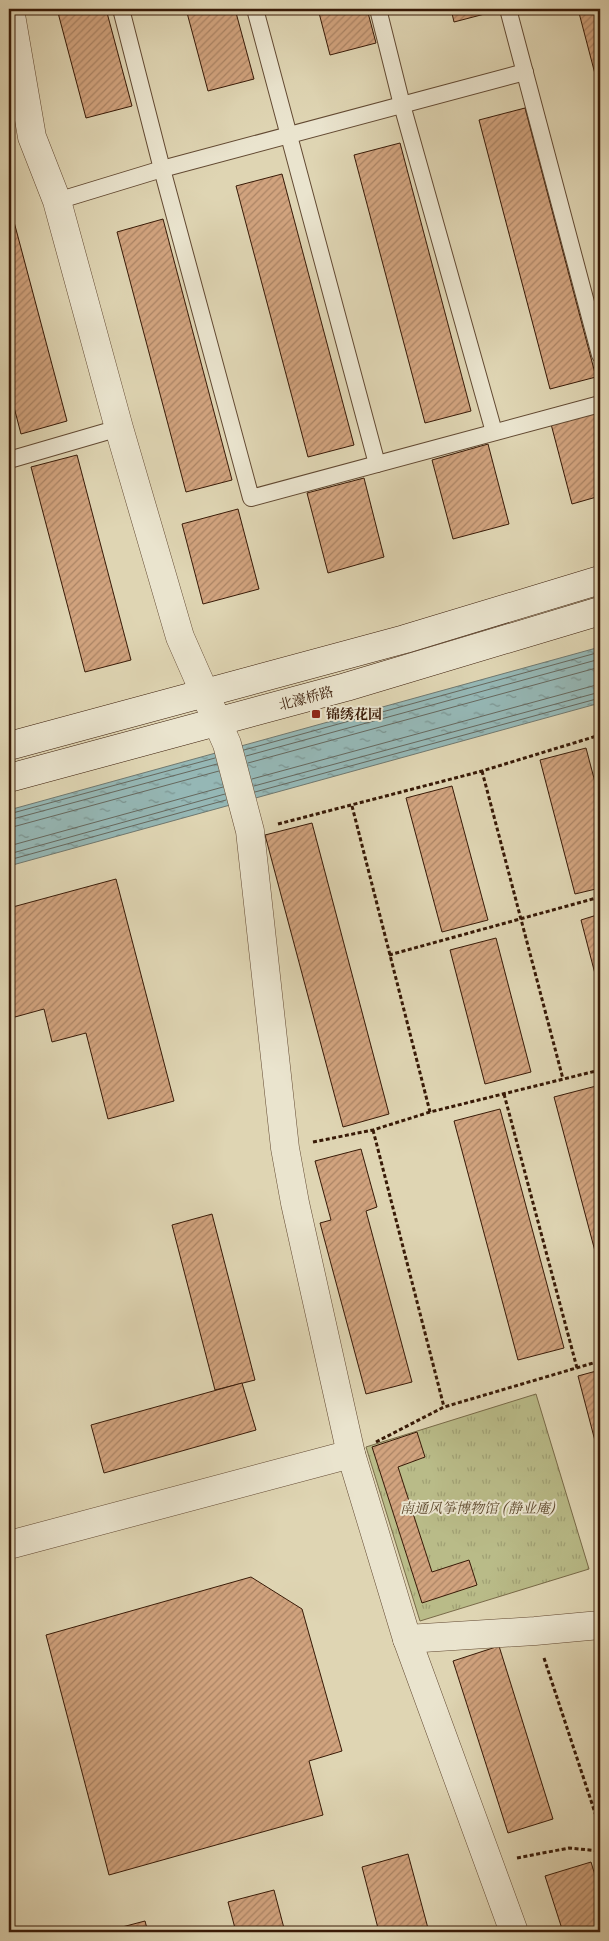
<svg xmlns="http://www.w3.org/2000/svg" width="609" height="1941" font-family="'Libre Caslon Text','Noto Serif SC',serif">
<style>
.park{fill:url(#park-tufts);stroke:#786a48}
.water{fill:url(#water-ripples);stroke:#70786f}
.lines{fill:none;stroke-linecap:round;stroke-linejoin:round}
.shore{stroke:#66685e;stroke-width:1}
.building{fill:url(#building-hatch);stroke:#381a07}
.service-casing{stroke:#624932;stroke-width:18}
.minor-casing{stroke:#624932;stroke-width:29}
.secondary-casing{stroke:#381a07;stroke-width:29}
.path{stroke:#381a07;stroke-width:3;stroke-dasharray:4 2.5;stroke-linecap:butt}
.service{stroke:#eae4ce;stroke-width:16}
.minor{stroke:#eae4ce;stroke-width:28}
.secondary{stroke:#eae4ce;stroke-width:28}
.poi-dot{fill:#8f2418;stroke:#eae4ce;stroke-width:2}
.labels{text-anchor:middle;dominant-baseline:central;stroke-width:4;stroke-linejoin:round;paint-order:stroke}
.street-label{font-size:14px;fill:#381a07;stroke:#eae4ce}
.poi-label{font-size:14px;font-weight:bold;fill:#381a07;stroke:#eae4ce;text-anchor:start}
.park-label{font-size:14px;font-style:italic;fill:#5f4a2e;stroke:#eae4ce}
</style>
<defs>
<pattern id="park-tufts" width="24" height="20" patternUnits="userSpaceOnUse" patternTransform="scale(1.25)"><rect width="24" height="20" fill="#b9bb88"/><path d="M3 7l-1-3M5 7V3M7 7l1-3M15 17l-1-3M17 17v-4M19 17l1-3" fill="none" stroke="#a0a074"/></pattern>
<pattern id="water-ripples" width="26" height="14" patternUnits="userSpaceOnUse" patternTransform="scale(1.25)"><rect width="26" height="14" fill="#95b7b5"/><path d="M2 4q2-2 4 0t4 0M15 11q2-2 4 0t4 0" fill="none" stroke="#7b9491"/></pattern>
<pattern id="building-hatch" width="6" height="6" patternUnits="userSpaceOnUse" patternTransform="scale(1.25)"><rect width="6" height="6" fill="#d1a37e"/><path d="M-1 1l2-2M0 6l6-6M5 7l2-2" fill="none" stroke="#ab8465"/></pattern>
</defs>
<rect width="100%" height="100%" fill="#dfd5b3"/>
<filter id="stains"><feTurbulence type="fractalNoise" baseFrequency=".004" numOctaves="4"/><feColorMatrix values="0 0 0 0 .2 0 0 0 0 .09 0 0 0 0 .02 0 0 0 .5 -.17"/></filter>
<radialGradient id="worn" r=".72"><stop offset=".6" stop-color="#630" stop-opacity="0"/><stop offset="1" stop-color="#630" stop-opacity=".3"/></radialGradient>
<polygon class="park" points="536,1394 589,1569 420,1621 366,1447"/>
<polygon class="water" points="600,647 600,703 9,866 9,810"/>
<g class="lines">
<g class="shore">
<polyline points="244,750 600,652"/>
<polyline points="246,756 600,659"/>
<polyline points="248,763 600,667"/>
<polyline points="252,779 600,684"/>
<polyline points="254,786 600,692"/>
<polyline points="255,792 600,698"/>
<polyline points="9,814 215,758"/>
<polyline points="9,820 217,764"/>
<polyline points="9,828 219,771"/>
<polyline points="9,846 223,787"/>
<polyline points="9,854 225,794"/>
<polyline points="9,860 226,800"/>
</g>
</g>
<g class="building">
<polygon points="57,9 106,9 132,106 86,118"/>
<polygon points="186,9 235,9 254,79 208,91"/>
<polygon points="318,9 367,9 376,43 330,55"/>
<polygon points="451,9 500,9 500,10 454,22"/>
<polygon points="578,9 600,9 600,93"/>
<polygon points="525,108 596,377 550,389 479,120"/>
<polygon points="400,143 471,411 425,423 354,155"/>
<polygon points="282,174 354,445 308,457 236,186"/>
<polygon points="9,203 67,421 21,434 9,388"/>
<polygon points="163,219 232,480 186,492 117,232"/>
<polygon points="600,411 600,496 572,504 551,424"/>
<polygon points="488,444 509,524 453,539 432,460"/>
<polygon points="77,455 131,660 85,672 31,467"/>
<polygon points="364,478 384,557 328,573 307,493"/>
<polygon points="238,509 259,589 203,604 182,524"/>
<polygon points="586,748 600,801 600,888 575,894 540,760"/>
<polygon points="452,786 488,920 442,932 406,798"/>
<polygon points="312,823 389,1114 343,1127 265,835"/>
<polygon points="116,879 174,1101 108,1119 86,1033 52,1042 44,1009 15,1017 9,994 9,908"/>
<polygon points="600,914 600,993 581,920"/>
<polygon points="496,938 531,1072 485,1084 450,950"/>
<polygon points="600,1085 600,1270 554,1097"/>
<polygon points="500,1109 564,1348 518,1360 454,1121"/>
<polygon points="361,1149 377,1207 366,1211 412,1382 366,1394 320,1223 331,1220 315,1161"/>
<polygon points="212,1214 255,1380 215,1390 172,1225"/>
<polygon points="600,1370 600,1460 578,1376"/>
<polygon points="242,1383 256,1430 104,1473 91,1425"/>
<polygon points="417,1432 425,1457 398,1467 432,1572 469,1560 477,1585 422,1603 372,1447"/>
<polygon points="251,1577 302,1609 342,1751 309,1761 323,1815 109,1875 46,1635"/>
<polygon points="499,1646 553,1819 508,1833 453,1661"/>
<polygon points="408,1854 429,1932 379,1932 362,1867"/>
<polygon points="591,1862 600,1892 600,1932 563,1932 545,1876"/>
<polygon points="274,1890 285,1932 236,1932 228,1902"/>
<polygon points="145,1921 148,1932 103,1932"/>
</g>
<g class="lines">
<defs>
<g id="service">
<polyline points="121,9 162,169 251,498 600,404"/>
<polyline points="255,9 377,464"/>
<polyline points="378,9 402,105 494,432"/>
<polyline points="508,9 600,355"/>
<polyline points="57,201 162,169 525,72"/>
<polyline points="9,460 119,428"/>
</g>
<g id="minor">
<polyline points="10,9 32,137 57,201 119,428 180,637 227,744 250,831 285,1148 295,1203 351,1454 407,1639 514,1932"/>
<polyline points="9,1545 351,1454"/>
<polyline points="407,1639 535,1631 600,1625"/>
</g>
<g id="secondary">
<polyline points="9,746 405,639 600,580"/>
<polyline points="9,778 346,687 600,611"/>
</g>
</defs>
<use href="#service" class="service-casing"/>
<use href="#minor" class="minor-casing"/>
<use href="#secondary" class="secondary-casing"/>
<g class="path">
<polyline points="598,736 600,743"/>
<polyline points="482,771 563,1079"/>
<polyline points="352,806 430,1112"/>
<polyline points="278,824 482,771 600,735"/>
<polyline points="389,955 600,897"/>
<polyline points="504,1094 577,1368"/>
<polyline points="373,1130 444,1407"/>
<polyline points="313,1142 373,1130 430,1112 600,1070"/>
<polyline points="376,1442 444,1407 600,1361"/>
<polyline points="544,1658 600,1828"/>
<polyline points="517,1858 569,1848 600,1851"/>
</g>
<use href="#service" class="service"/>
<use href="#minor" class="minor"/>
<use href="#secondary" class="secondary"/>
</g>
<rect class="poi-dot" x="311" y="709" width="10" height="10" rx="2.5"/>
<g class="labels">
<g class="street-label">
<text transform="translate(306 698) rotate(-15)">北濠桥路</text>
</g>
<g class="poi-label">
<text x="326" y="714">锦绣花园</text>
</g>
<g class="park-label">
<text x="478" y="1508">南通风筝博物馆 (静业庵)</text>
</g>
</g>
<rect width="609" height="1941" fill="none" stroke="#dfd5b3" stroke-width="30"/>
<rect x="10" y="10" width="589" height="1921" fill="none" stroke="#381a07" stroke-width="2.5"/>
<rect x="15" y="15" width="579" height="1911" fill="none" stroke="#381a07"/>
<rect width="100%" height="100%" filter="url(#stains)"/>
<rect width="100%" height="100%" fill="url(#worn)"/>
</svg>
